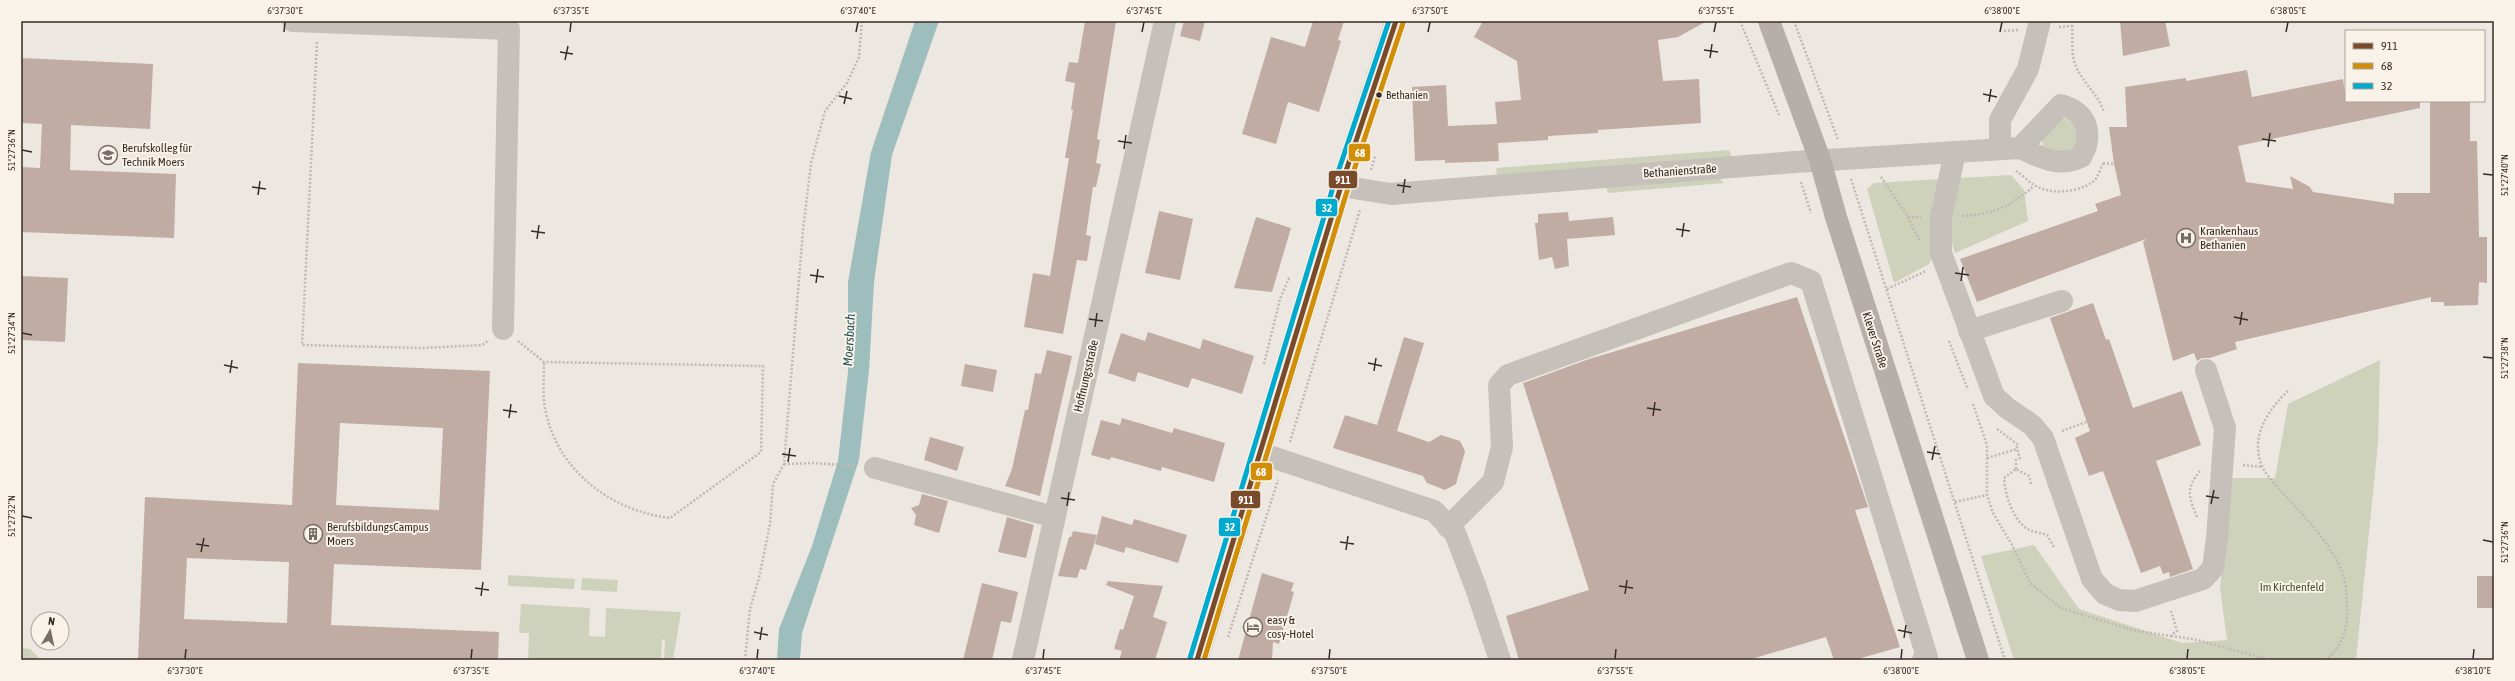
<svg xmlns="http://www.w3.org/2000/svg" width="2515" height="681" font-family="'Asap Condensed',sans-serif">
<style>
.green{fill:#ced2bb}
.water{fill:#9ebdbd}
.building{fill:#c0aca3;fill-rule:evenodd}
.lines{fill:none;stroke-linecap:round;stroke-linejoin:round}
.path{stroke:#bfb8b3;stroke-width:2.5;stroke-dasharray:2 2;stroke-linecap:butt}
.minor{stroke:#c6c0ba;stroke-width:22}
.major{stroke:#b5aea9;stroke-width:22}
.bus-1-casing{stroke:#f9f2e9;stroke-width:8}
.bus-2-casing{stroke:#f9f2e9;stroke-width:8}
.bus-3-casing{stroke:#f9f2e9;stroke-width:8}
.bus-1{stroke:#7a4b2a;stroke-width:5}
.bus-2{stroke:#d18e08;stroke-width:5}
.bus-3{stroke:#00a9ce;stroke-width:5}
.ticks{fill:none;stroke:#372d28;stroke-width:1.5}
.bus-dot{fill:#372d28;stroke:#f9f2e9;stroke-width:1.5}
.labels{text-anchor:middle;dominant-baseline:central;stroke-width:4;stroke-linejoin:round;paint-order:stroke}
.bus-label{font-size:11px;fill:#372d28;stroke:#f9f2e9;text-anchor:start}
.poi-label{font-size:12px;fill:#372d28;stroke:#f9f2e9;text-anchor:start}
.street-label{font-size:12px;fill:#372d28;stroke:#f9f2e9}
.park-label{font-size:12px;fill:#45552c;stroke:#f9f2e9}
.water-label{font-size:13px;font-style:italic;fill:#1e5258;stroke:#f9f2e9}
.line-badge{stroke:#f9f2e9;stroke-width:1.5}
.badge-label{font-size:11px;text-anchor:middle;font-weight:bold;fill:#fff}
.neatline{fill:none;stroke:#372d28;stroke-width:1.5}
.ticks-label{font-size:10px;text-anchor:middle;fill:#372d28}
</style>
<rect width="100%" height="100%" fill="#ede7e1"/>
<g class="green">
<polygon points="2060,118 2066,119 2079,128 2074,153 2043,149 2042,139"/>
<polygon points="1729,150 1732,158 1497,175 1496,168"/>
<path d="M2011,175L2024,190L2028,221L1955,253C1946,228 1954,203 1960,178Z"/>
<polygon points="1718,177 1724,183 1608,193 1605,185"/>
<polygon points="1940,179 1932,259 1929,264 1894,283 1867,189 1874,183"/>
<polygon points="2380,360 2378,444 2356,660 2014,660 1981,556 2034,545 2079,609 2182,643 2227,640 2220,588 2232,478 2275,478 2288,404"/>
<polygon points="508,575 575,579 574,589 508,586"/>
<polygon points="582,578 618,580 617,592 581,590"/>
<polygon points="521,604 590,608 589,636 605,637 606,608 681,612 673,660 664,660 665,640 662,639 661,660 528,660 529,633 519,633"/>
<polygon points="21,648 30,649 41,660 21,660"/>
</g>
<polygon class="water" points="915,21 939,21 892,155 874,282 869,371 859,460 802,633 800,660 777,660 779,629 812,546 838,461 848,372 848,282 871,152"/>
<g class="building">
<polygon points="1085,21 1116,21 1097,139 1100,140 1096,163 1101,164 1096,187 1093,187 1086,235 1091,236 1087,261 1077,260 1063,334 1024,327 1033,273 1050,276 1069,158 1065,158 1073,110 1071,110 1075,83 1065,81 1069,62 1078,63"/>
<polygon points="1184,21 1205,21 1200,41 1180,36"/>
<polygon points="1313,21 1344,21 1338,40 1341,41 1319,112 1288,102 1276,144 1242,134 1271,37 1305,47"/>
<polygon points="1483,21 1707,21 1678,37 1658,40 1663,81 1699,79 1701,123 1598,130 1598,133 1548,136 1548,140 1498,143 1499,161 1445,163 1445,160 1415,161 1412,87 1446,85 1448,126 1497,124 1495,102 1521,100 1517,61 1474,37"/>
<polygon points="2120,21 2165,21 2170,46 2123,56"/>
<polygon points="21,58 153,64 150,129 71,125 70,170 176,174 174,238 21,232 21,167 40,168 42,124 21,123"/>
<polygon points="2247,70 2252,97 2343,79 2346,101 2420,101 2420,108 2238,146 2246,182 2293,189 2290,176 2310,187 2313,192 2394,204 2394,193 2430,193 2430,101 2470,101 2470,141 2477,141 2479,237 2487,237 2487,283 2479,282 2478,305 2444,306 2444,302 2431,302 2431,297 2235,342 2237,349 2210,358 2202,358 2197,361 2194,353 2173,361 2143,242 2146,239 1977,302 1960,259 2098,211 2095,204 2121,195 2114,164 2109,127 2127,127 2125,87 2186,78 2186,81"/>
<polygon points="1159,211 1193,219 1180,280 1145,273"/>
<polygon points="1568,212 1569,221 1613,217 1615,235 1567,239 1569,266 1555,269 1552,257 1539,260 1535,223 1538,223 1538,214"/>
<polygon points="1256,217 1291,228 1272,292 1234,288"/>
<polygon points="21,276 68,278 65,342 21,340"/>
<polygon points="1797,297 1868,507 1855,510 1900,647 1854,660 1834,660 1826,637 1748,660 1519,660 1506,616 1589,590 1523,383 1589,359"/>
<polygon points="2093,303 2106,340 2109,339 2133,408 2182,391 2201,445 2156,461 2193,569 2170,577 2169,572 2163,574 2160,566 2141,573 2103,471 2089,476 2075,438 2090,431 2050,318"/>
<polygon points="1148,332 1200,349 1203,339 1254,356 1242,394 1192,378 1188,388 1138,372 1135,382 1108,373 1121,333 1145,341"/>
<polygon points="1404,337 1424,343 1397,431 1429,442 1441,435 1460,441 1465,451 1456,484 1445,490 1427,483 1423,476 1333,448 1345,415 1377,425"/>
<polygon points="1047,350 1072,356 1040,496 1005,486 1012,469 1025,410 1028,410 1035,373 1041,374"/>
<path d="M298,363L490,371L481,570L334,564L331,625L499,632L498,660H138L145,497L292,505ZM340,423L443,428L439,510L336,505ZM187,558L289,562L287,623L184,619Z"/>
<polygon points="965,364 997,370 993,392 961,386"/>
<polygon points="1122,418 1172,433 1174,428 1225,443 1214,482 1162,467 1161,471 1111,457 1110,460 1091,455 1101,420 1120,425"/>
<polygon points="930,437 964,447 957,471 924,460"/>
<polygon points="922,494 948,501 939,533 914,525 916,515 911,508 919,505"/>
<polygon points="1102,516 1132,525 1134,519 1187,535 1178,563 1126,547 1124,553 1095,544"/>
<polygon points="1007,517 1034,525 1026,558 998,552"/>
<polygon points="1073,531 1097,535 1086,570 1080,569 1077,578 1058,576 1069,537 1071,537"/>
<polygon points="1262,573 1294,583 1291,591 1294,592 1279,644 1273,642 1272,660 1238,660"/>
<rect x="2477" y="576" width="17" height="32"/>
<polygon points="1108,581 1163,586 1153,617 1167,622 1155,660 1119,660 1122,651 1114,649 1120,629 1123,630 1134,596 1106,585"/>
<polygon points="982,583 1018,592 1011,623 1001,621 992,660 963,660"/>
</g>
<g class="lines">
<g class="path">
<polyline points="1740,21 1779,115"/>
<polyline points="1794,21 1838,140"/>
<path d="M2072,21C2073,33 2071,49 2074,61C2080,81 2098,93 2104,112"/>
<polyline points="2059,27 2072,26"/>
<polyline points="2004,31 2018,30"/>
<polyline points="317,42 302,345 423,348 482,345 488,341"/>
<polyline points="2103,163 2114,164"/>
<polyline points="1371,170 1375,156"/>
<path d="M2016,171C2022,175 2028,181 2034,185C2050,195 2079,193 2094,181C2098,177 2100,169 2103,164"/>
<polyline points="1881,177 1908,217 1921,217"/>
<polyline points="1851,179 2005,660"/>
<polyline points="1801,182 1811,213"/>
<path d="M1962,216C1995,214 2009,207 2034,186"/>
<polyline points="1908,217 1919,240"/>
<polyline points="1887,289 1926,271"/>
<path d="M518,341L544,362L763,366L761,452L670,518C612,511 559,472 546,413C542,397 544,379 544,362"/>
<polyline points="1949,341 1968,390"/>
<polyline points="1264,364 1280,299 1290,276"/>
<path d="M2288,391C2267,411 2250,437 2262,466C2268,479 2282,491 2291,502C2309,521 2327,541 2339,565C2347,580 2347,599 2347,616C2347,633 2339,650 2325,660"/>
<polyline points="1973,404 1987,445 1987,495 1993,513 2012,545 2030,583 2061,608 2132,630 2170,636 2177,631 2171,611"/>
<polyline points="1997,429 2017,444 2019,443"/>
<polyline points="2062,431 2086,422"/>
<polyline points="1290,442 1360,210"/>
<polyline points="1987,458 2017,449 2017,444"/>
<polyline points="784,464 814,463 855,466"/>
<polyline points="2243,465 2263,467"/>
<polyline points="2016,469 2016,460 2020,458 2017,449"/>
<path d="M2031,484L2029,476L2016,469L2004,478C2005,495 2014,525 2032,531C2037,533 2042,533 2047,535L2054,547"/>
<polyline points="1955,502 1987,495"/>
<path d="M2197,517C2189,497 2185,489 2200,471"/>
<polyline points="2171,636 2193,639 2270,660"/>
<polyline points="1228,637 1278,480"/>
<polyline points="745,660 750,609 759,578 770,524 773,484 784,464 803,230 811,163 825,111 847,83 859,57 862,21"/>
</g>
<g class="minor">
<polyline points="293,21 509,29 503,329"/>
<polyline points="2000,149 2000,120 2028,69 2040,21"/>
<polyline points="1955,152 1941,218 1941,253 1994,396 2007,408 2032,425 2043,438 2092,579 2105,594 2119,600 2135,601 2203,579 2213,568 2217,538 2225,428 2206,370"/>
<path d="M1341,186L1391,194L1795,162L2020,148C2040,157 2059,168 2081,157C2094,134 2087,112 2061,105L2020,148"/>
<polyline points="1969,331 2062,301"/>
<polyline points="1260,453 1434,511 1455,533 1476,588 1500,660"/>
<polyline points="875,468 1054,517"/>
<polyline points="1448,527 1493,482 1502,447 1499,385 1508,375 1791,273 1811,281 1927,657 1923,660"/>
<polyline points="1023,660 1165,21"/>
</g>
<g class="major">
<polyline points="1769,21 1820,160 1836,217 1978,660"/>
<polyline points="1197,660 1341,186 1396,21"/>
</g>
<defs>
<polyline id="bus-1" points="1197,660 1341,186 1396,21"/>
<polyline id="bus-2" points="1204,660 1348,188 1403,23"/>
<polyline id="bus-3" points="1190,658 1334,184 1389,21"/>
</defs>
<use href="#bus-1" class="bus-1-casing"/>
<use href="#bus-2" class="bus-2-casing"/>
<use href="#bus-3" class="bus-3-casing"/>
<use href="#bus-1" class="bus-1"/>
<use href="#bus-2" class="bus-2"/>
<use href="#bus-3" class="bus-3"/>
</g>
<path class="ticks" d="M284,32L285,22M570,32L571,22M856,32L858,22M1142,32L1144,22M1428,32L1430,22M1714,32L1716,22M2000,32L2002,22M2286,32L2288,22M1704,50L1718,52M560,52L573,54M1710,58L1712,44M565,60L568,46M1983,94L1997,97M839,96L852,99M1989,102L1991,89M844,104L847,91M2262,139L2276,141M1118,141L1132,143M2268,147L2270,133M1124,149L1126,135M22,150L32,152M2483,174L2493,175M1397,185L1411,187M252,187L266,189M1403,193L1405,179M258,195L260,181M1676,229L1690,231M531,231L545,233M1682,237L1684,223M537,239L539,225M1955,273L1969,275M810,275L824,277M1961,281L1963,267M816,283L818,269M2234,317L2248,320M1089,319L1103,321M2240,325L2242,312M1095,327L1097,313M22,333L32,335M2483,357L2493,358M1368,363L1382,366M224,365L238,368M1374,371L1376,358M230,373L232,360M1647,408L1661,410M503,410L517,412M1653,416L1655,402M509,418L511,404M1927,452L1940,454M782,454L796,456M1932,460L1935,446M788,462L790,448M2206,496L2219,498M1061,498L1075,500M2211,504L2214,490M1067,506L1069,492M22,516L32,518M2483,540L2493,542M1340,542L1354,544M196,544L209,546M1346,550L1348,536M201,552L204,538M1619,586L1633,588M475,588L489,590M1625,594L1627,580M481,596L483,582M1898,630L1912,633M754,632L768,635M1904,638L1906,625M760,640L762,627M185,659L186,649M471,659L472,649M757,659L758,649M1043,659L1044,649M1329,659L1330,649M1615,659L1616,649M1901,659L1902,649M2187,659L2188,649M2473,659L2474,649"/>
<defs>
<symbol id="university-ring" viewBox="-11 -11 22 22"><circle r="9.5" fill="#f9f2e9" stroke="#776e69" stroke-width="1.5"/><path d="M0-5L7-2L0 1L-7-2ZM-4 1L0 2.5L4 1V4Q0 6-4 4Z" fill="#776e69"/></symbol>
<symbol id="hospital-ring" viewBox="-11 -11 22 22"><circle r="9.5" fill="#f9f2e9" stroke="#776e69" stroke-width="1.5"/><path d="M-5-5h3v3.5h4V-5h3V5h-3V1.5h-4V5h-3Z" fill="#776e69"/></symbol>
<symbol id="building-ring" viewBox="-11 -11 22 22"><circle r="9.5" fill="#f9f2e9" stroke="#776e69" stroke-width="1.5"/><path d="M-4-6H4V6H1V3H-1V6H-4ZM-2.5-4.3h1.7v1.8h-1.7ZM.8-4.3h1.7v1.8H.8ZM-2.5-1h1.7V.8h-1.7ZM.8-1h1.7V.8H.8Z" fill="#776e69"/></symbol>
<symbol id="hotel-ring" viewBox="-11 -11 22 22"><circle r="9.5" fill="#f9f2e9" stroke="#776e69" stroke-width="1.5"/><path d="M-6-4.5h1.5V1H6V5H4.5V3h-9V5H-6ZM-4 0a1.8 1.8 0 1 1 3.6 0ZM.5 0V-2.5h3Q6-2.5 6 0Z" fill="#776e69"/></symbol>
</defs>
<g fill-rule="evenodd">
<use href="#university-ring" x="97" y="144" width="22" height="22"/>
<use href="#hospital-ring" x="2175" y="227" width="22" height="22"/>
<use href="#building-ring" x="302" y="523" width="22" height="22"/>
<use href="#hotel-ring" x="1242" y="616" width="22" height="22"/>
</g>
<circle class="bus-dot" cx="1379" cy="95" r="3.5"/>
<g class="labels">
<g class="bus-label">
<text x="1386" y="95">Bethanien</text>
</g>
<g class="poi-label">
<text x="122" y="148">Berufskolleg für<tspan x="122" dy="14">Technik Moers</tspan></text>
<text x="2200" y="231">Krankenhaus<tspan x="2200" dy="14">Bethanien</tspan></text>
<text x="327" y="527">BerufsbildungsCampus<tspan x="327" dy="14">Moers</tspan></text>
<text x="1267" y="620">easy &amp;<tspan x="1267" dy="14">cosy-Hotel</tspan></text>
</g>
<g class="street-label">
<text transform="translate(1680 171) rotate(-4)">Bethanienstraße</text>
<text transform="translate(1875 340) rotate(72)">Klever Straße</text>
<text transform="translate(1086 376) rotate(-77)">Hoffnungsstraße</text>
</g>
<g class="park-label">
<text x="2292" y="587">Im Kirchenfeld</text>
</g>
<g class="water-label">
<text transform="translate(849 340) rotate(-87)">Moersbach</text>
</g>
</g>
<g class="line-badge">
<rect x="1348" y="143" width="23" height="19" rx="4" fill="#d18e08"/>
<rect x="1328" y="170" width="30" height="19" rx="4" fill="#7a4b2a"/>
<rect x="1315" y="198" width="23" height="19" rx="4" fill="#00a9ce"/>
<rect x="1250" y="462" width="23" height="19" rx="4" fill="#d18e08"/>
<rect x="1230" y="490" width="31" height="19" rx="4" fill="#7a4b2a"/>
<rect x="1218" y="517" width="23" height="20" rx="4" fill="#00a9ce"/>
</g>
<g class="badge-label">
<text x="1360" y="157">68</text>
<text x="1343" y="184">911</text>
<text x="1327" y="212">32</text>
<text x="1261" y="476">68</text>
<text x="1246" y="504">911</text>
<text x="1230" y="531">32</text>
</g>
<rect width="2515" height="681" fill="none" stroke="#f9f2e9" stroke-width="44"/>
<rect x="2345" y="30" width="140" height="72" fill="#f9f2e9" stroke="#aba39c"/>
<rect x="2353" y="43" width="20" height="6" fill="#7a4b2a" stroke="#aba39c"/>
<text x="2381" y="50" font-size="12" fill="#372d28">911</text>
<rect x="2353" y="63" width="20" height="6" fill="#d18e08" stroke="#aba39c"/>
<text x="2381" y="70" font-size="12" fill="#372d28">68</text>
<rect x="2353" y="83" width="20" height="6" fill="#00a9ce" stroke="#aba39c"/>
<text x="2381" y="90" font-size="12" fill="#372d28">32</text>
<g transform="translate(50 631) rotate(9)"><circle r="19" fill="#f9f2e9" stroke="#aba39c"/>
<path d="M0-3L7 15L0 10L-7 15Z" fill="#776e69"/>
<text y="-6" font-size="11" font-weight="bold" text-anchor="middle" fill="#372d28">N</text>
</g>
<rect x="22" y="22" width="2471" height="637" class="neatline"/>
<g class="ticks-label">
<text x="285" y="14">6°37'30"E</text>
<text x="571" y="14">6°37'35"E</text>
<text x="858" y="14">6°37'40"E</text>
<text x="1144" y="14">6°37'45"E</text>
<text x="1430" y="14">6°37'50"E</text>
<text x="1716" y="14">6°37'55"E</text>
<text x="2002" y="14">6°38'00"E</text>
<text x="2288" y="14">6°38'05"E</text>
<text transform="translate(11 150) rotate(-90)" y="4">51°27'36"N</text>
<text transform="translate(2504 175) rotate(-90)" y="4">51°27'40"N</text>
<text transform="translate(11 333) rotate(-90)" y="4">51°27'34"N</text>
<text transform="translate(2504 358) rotate(-90)" y="4">51°27'38"N</text>
<text transform="translate(11 516) rotate(-90)" y="4">51°27'32"N</text>
<text transform="translate(2504 542) rotate(-90)" y="4">51°27'36"N</text>
<text x="185" y="674">6°37'30"E</text>
<text x="471" y="674">6°37'35"E</text>
<text x="757" y="674">6°37'40"E</text>
<text x="1043" y="674">6°37'45"E</text>
<text x="1329" y="674">6°37'50"E</text>
<text x="1615" y="674">6°37'55"E</text>
<text x="1901" y="674">6°38'00"E</text>
<text x="2187" y="674">6°38'05"E</text>
<text x="2473" y="674">6°38'10"E</text>
</g>
</svg>
